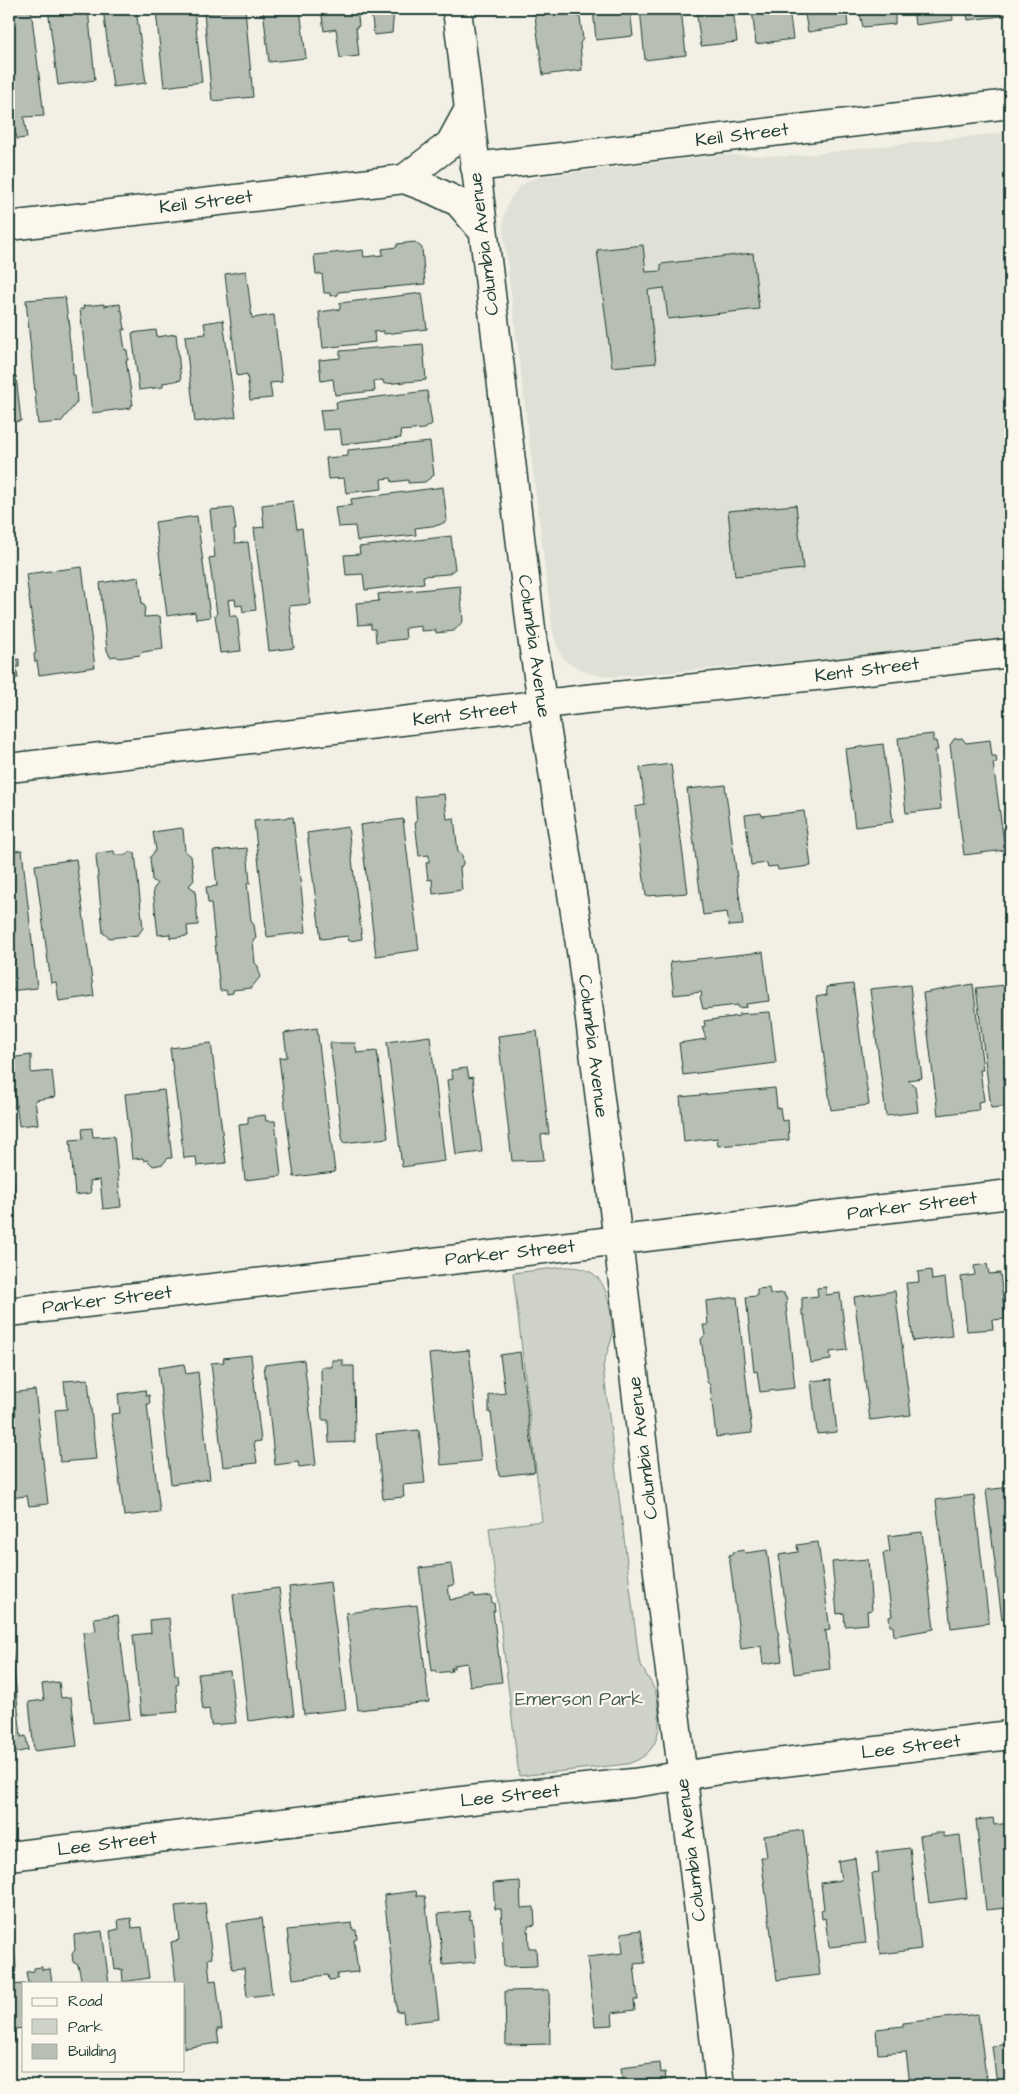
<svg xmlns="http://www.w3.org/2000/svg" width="1019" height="2094" font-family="'Architects Daughter',sans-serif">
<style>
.built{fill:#e0e1d6}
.green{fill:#cfd2c8;stroke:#77887e}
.building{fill:#b7beb3;stroke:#1f3d34}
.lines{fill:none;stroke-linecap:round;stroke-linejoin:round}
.minor-casing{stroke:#1f3d34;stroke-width:31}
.minor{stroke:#fbf7ec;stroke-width:28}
.labels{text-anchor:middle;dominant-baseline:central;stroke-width:4.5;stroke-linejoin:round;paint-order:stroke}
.street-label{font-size:19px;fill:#1f3d34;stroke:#fbf7ec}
.park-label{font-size:19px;fill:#425b52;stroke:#fbf7ec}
</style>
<rect width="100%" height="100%" fill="#f2f0e5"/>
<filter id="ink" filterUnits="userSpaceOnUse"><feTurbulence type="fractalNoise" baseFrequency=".02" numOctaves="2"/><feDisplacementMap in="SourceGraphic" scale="10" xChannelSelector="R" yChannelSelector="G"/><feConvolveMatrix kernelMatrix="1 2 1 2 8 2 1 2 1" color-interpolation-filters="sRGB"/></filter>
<g filter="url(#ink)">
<polygon class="built" points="1010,132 1010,637 825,659 614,677 591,674 568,663 560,654 553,633 503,229 504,215 510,199 519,187 530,180 545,176 720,155 794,156"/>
<path class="green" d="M564,1267C595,1266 605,1280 610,1309C611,1318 613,1327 612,1337C610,1347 605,1356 603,1367L639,1660C643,1672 651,1680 655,1691C658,1699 658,1707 659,1714C661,1739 652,1757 627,1764L519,1776L489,1528L542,1521L513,1273Z"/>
<g class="building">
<polygon points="31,9 44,116 24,117 27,138 17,139 16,134 9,135 9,11"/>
<polygon points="48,9 88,9 95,80 58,85"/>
<polygon points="103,9 136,9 146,83 113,87"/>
<polygon points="179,9 194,9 202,82 164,87 156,11"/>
<polygon points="245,9 253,97 212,101 204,13"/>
<polygon points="263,9 300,9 306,58 269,62"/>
<polygon points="321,9 357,9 359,26 356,27 359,56 340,58 336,29 324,31"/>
<polygon points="371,9 394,9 392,33 374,35"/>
<polygon points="534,9 575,9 576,15 580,18 583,39 580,43 582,70 543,75"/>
<polygon points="593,9 630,9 633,36 596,40"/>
<polygon points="640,9 681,9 686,55 645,60"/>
<polygon points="696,9 733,9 737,42 701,46"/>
<polygon points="752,9 789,9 793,39 756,44"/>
<polygon points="804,9 846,9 848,26 808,32"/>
<polygon points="859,9 895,9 895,24 863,27"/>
<polygon points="913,9 952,9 953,20 915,25"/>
<polygon points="966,9 1010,9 1010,15 968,20"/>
<polygon points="415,242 422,248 425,284 338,292 338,295 330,296 330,293 324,293 322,274 316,274 314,255 363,250 364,257 383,255 382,249 397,247 397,244"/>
<polygon points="643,245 646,272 661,271 661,264 753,253 759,309 668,319 664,288 648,290 656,363 612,367 597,250"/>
<polygon points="246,271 252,318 274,315 282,382 270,383 272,398 250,400 247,374 237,376 225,274"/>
<polygon points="422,293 427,329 384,334 384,331 374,332 375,342 323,348 319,312 340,309 340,303"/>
<polygon points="65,297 68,320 69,320 70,328 69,329 69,336 71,349 72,349 73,375 75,375 77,402 61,422 38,424 26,300"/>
<polygon points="104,304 104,306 120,304 121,311 122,310 125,330 122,330 125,350 127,350 128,360 126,360 133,405 131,405 131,408 92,413 80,309 84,309 83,306"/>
<polygon points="223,320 236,417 195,422 185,336 206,334 204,323"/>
<polygon points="156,330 157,337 176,334 181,380 163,383 163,387 139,390 132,333"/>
<polygon points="423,344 426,380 384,384 383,380 374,381 375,391 335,395 333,379 321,381 319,360 340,358 340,351"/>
<polygon points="9,366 10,377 16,376 21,421 9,422"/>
<polygon points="427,391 432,424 424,429 400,431 401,438 342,444 340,429 323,430 320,410 337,409 336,402"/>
<polygon points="430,442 434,475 425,482 408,483 408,480 392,482 391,478 381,479 382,489 346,493 344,478 328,479 326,458 348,456 348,450"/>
<polygon points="443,487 447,521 439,525 415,528 416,535 357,541 355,526 338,527 335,507 352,505 351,499"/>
<polygon points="293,501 297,529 302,528 310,604 289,606 294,648 269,651 254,528 264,527 262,505"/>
<polygon points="796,505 803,569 735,576 728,511"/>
<polygon points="233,508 236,530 234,530 235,543 248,542 256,610 243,612 242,605 236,606 235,599 228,600 230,616 237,616 241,651 220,653 215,615 217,614 209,558 215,557 210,510"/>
<polygon points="197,516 210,617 196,619 195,612 167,616 155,522"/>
<polygon points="451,536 455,569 448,574 423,576 424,583 365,590 363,574 346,575 344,555 360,554 359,547"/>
<polygon points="82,567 95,667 39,675 37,661 35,662 34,654 36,653 26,574"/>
<polygon points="139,577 142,604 145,606 144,617 160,616 163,649 143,652 140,655 119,658 116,656 110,657 107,650 100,583"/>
<polygon points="460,586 463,621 454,631 436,633 436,630 421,631 421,626 405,628 406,639 376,642 375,629 371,629 371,624 358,625 356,603 379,601 378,594"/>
<polygon points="9,599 16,660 19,659 19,667 16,667 18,678 9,679"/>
<polygon points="933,734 933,741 936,741 938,750 935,750 941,809 906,813 898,738"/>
<polygon points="962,738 966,743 990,740 992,756 996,756 997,763 993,763 1005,850 964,855 950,745 954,739"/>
<polygon points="1006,741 1010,741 1010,778 1007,750"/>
<polygon points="883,744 893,822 855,827 845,749"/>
<polygon points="671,764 688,893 646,896 635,807 645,805 640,768"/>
<polygon points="725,785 743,925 729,926 727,912 703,915 687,789"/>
<polygon points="444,794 447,819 454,818 458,852 462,855 463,864 460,868 462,890 433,894 432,879 428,880 426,863 429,862 429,855 419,856 415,822 417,822 415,797"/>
<polygon points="804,811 811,866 778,870 777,866 768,867 767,863 751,865 745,815 761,813 762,816"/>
<polygon points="293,817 306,932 267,937 254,821"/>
<polygon points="403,819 419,950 376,956 360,825"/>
<polygon points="348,827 362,939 349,941 348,936 321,939 307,833"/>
<polygon points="181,828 183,829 185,851 191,856 194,880 189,886 195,890 198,925 187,926 188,936 170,938 170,934 158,935 153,890 157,884 152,880 150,857 156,850 153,832"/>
<polygon points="247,848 250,883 247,883 251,921 254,925 256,938 253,941 255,963 258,966 260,977 251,988 233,990 233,993 227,994 226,990 220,991 211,903 208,903 206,887 217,886 213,851"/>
<polygon points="22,850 37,988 9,991 9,852"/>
<polygon points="114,851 115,855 126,855 128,852 135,853 143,928 138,935 110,938 103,933 96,856 97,853"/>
<polygon points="76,859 94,996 59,1001 56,982 51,983 35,865"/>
<polygon points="763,952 769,1001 746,1004 747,1007 738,1008 738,1005 703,1009 700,997 702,996 701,992 674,995 670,962"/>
<polygon points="1010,963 1010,1106 991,1108 976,988 1005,985 1003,964"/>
<polygon points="853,984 869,1105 831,1110 816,997 827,995 826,987"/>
<polygon points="973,984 983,1070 980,1070 984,1101 978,1102 979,1110 938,1115 923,993"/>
<polygon points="910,985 922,1078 908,1080 915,1086 918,1112 886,1116 870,989"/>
<polygon points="770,1012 776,1063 683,1075 679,1043 706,1039 702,1027 705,1026 704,1021 739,1016 739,1014"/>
<polygon points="317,1028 335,1172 294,1177 279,1058 287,1057 284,1033"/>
<polygon points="537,1031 549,1134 541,1135 544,1160 512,1161 498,1036"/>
<polygon points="430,1036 445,1161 402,1167 387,1042"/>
<polygon points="211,1043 226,1163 197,1166 196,1157 184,1158 170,1048"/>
<polygon points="330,1043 355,1043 357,1053 377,1051 388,1138 343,1143"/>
<polygon points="31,1055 31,1073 52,1071 55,1097 35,1100 38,1124 19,1126 10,1058"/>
<polygon points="467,1068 469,1078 473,1077 482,1152 456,1155 447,1080 453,1079 451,1070"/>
<polygon points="775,1088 777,1108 780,1108 782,1121 788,1120 789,1140 718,1146 717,1138 684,1142 680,1097"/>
<polygon points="164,1090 172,1158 168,1158 163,1164 153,1166 147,1160 144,1161 143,1158 132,1159 125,1094"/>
<polygon points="265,1115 266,1121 275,1121 281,1176 245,1180 239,1125 248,1124 248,1117"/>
<polygon points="92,1128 93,1137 114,1136 121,1207 103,1209 100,1180 90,1181 91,1193 75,1195 70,1140 83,1139 82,1129"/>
<polygon points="9,1143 16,1201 9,1202"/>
<polygon points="987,1264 989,1274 1000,1273 1005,1319 992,1320 993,1329 967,1331 961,1277 975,1275 974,1266"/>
<polygon points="931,1270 932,1280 945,1278 952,1336 913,1341 906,1283 919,1282 918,1272"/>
<polygon points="826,1287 826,1295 840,1293 847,1350 830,1352 831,1360 811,1363 804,1315 802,1315 802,1298 818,1296 817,1288"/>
<polygon points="769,1288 770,1294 784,1293 785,1297 786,1297 787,1304 786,1305 795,1388 760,1392 757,1371 754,1372 746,1297 757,1296 757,1289"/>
<polygon points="895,1291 911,1415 870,1420 854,1297"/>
<polygon points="737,1297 752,1433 716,1437 710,1385 707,1382 701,1339 705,1335 703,1325 708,1325 706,1301"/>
<polygon points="469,1350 481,1461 441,1465 429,1354"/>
<polygon points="520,1352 535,1472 499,1476 491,1413 489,1413 489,1395 505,1393 500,1355"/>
<polygon points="251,1355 261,1441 254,1442 257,1463 223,1467 211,1363 224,1362 223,1358"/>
<polygon points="304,1360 316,1465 299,1467 298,1462 275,1465 264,1365"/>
<polygon points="332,1360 343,1360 343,1366 354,1366 355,1442 329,1443 328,1420 322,1420 321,1367 332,1367"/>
<polygon points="184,1364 186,1374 198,1372 210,1479 171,1484 158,1368"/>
<polygon points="88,1379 96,1459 60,1462 55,1410 67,1409 64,1381"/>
<polygon points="831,1379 837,1432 817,1434 811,1381"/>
<polygon points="35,1390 48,1504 29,1506 27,1496 9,1498 9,1393"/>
<polygon points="145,1390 146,1396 149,1395 150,1404 147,1404 160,1512 124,1516 111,1414 120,1413 118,1394"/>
<polygon points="419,1430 425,1483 403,1485 404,1497 383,1499 376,1434"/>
<polygon points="1010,1487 1010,1619 1002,1620 986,1490"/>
<polygon points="974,1495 989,1623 951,1628 936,1500"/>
<polygon points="922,1532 934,1629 894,1636 893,1626 890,1626 889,1617 892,1616 883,1553 890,1552 888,1536"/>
<polygon points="818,1542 830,1630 824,1631 826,1632 830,1669 794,1674 779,1555 798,1552 797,1545"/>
<polygon points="744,1550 745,1553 767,1550 782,1661 763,1664 761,1646 741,1649 729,1555 733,1554 733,1552"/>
<polygon points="868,1559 872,1610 867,1611 868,1624 845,1626 844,1613 837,1614 832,1562"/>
<polygon points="451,1564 454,1585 448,1586 450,1600 474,1594 475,1597 491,1595 492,1603 494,1603 495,1611 493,1611 502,1682 470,1686 467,1663 454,1665 454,1668 451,1668 452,1671 436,1673 435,1670 432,1671 419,1568"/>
<polygon points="330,1582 346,1709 304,1714 289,1587"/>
<polygon points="279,1588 294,1715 248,1721 233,1594"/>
<polygon points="417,1605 429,1702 358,1710 346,1613"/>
<polygon points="118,1615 130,1719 93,1723 83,1632 96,1631 94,1618"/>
<polygon points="169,1618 175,1675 178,1675 179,1684 176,1685 178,1712 141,1715 133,1635 151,1633 150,1620"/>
<polygon points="9,1642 11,1642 14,1669 21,1737 26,1736 28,1750 9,1754"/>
<polygon points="230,1671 236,1723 211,1725 209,1709 203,1710 198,1674"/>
<polygon points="59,1682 61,1698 71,1697 77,1746 34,1751 29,1702 44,1700 42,1684"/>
<polygon points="993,1818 994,1825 1010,1823 1010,1916 1006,1913 1006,1908 986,1910 976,1820"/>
<polygon points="803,1830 820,1975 777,1980 761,1857 767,1857 764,1836"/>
<polygon points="937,1833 944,1833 944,1837 960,1835 967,1898 929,1903 920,1836"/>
<polygon points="910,1848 921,1949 880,1954 872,1873 879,1872 877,1852"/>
<polygon points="855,1858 866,1943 829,1947 825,1918 822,1919 821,1910 824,1909 821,1883 841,1880 838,1861"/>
<polygon points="520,1881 521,1908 534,1907 535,1925 528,1926 529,1948 536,1948 537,1966 504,1967 501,1909 495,1909 493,1883"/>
<polygon points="416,1891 417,1896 425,1896 439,2019 404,2023 403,2011 397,2012 384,1895"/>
<polygon points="205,1903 212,1958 208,1959 210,1981 216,1980 222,2029 217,2029 219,2043 184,2048 184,1983 176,1983 171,1942 179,1940 175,1906"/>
<polygon points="469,1911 470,1920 472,1919 476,1962 443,1965 438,1914"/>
<polygon points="131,1918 132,1928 142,1927 149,1978 123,1982 122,1969 115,1970 110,1931 119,1929 118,1920"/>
<polygon points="262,1918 272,1994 247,1997 244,1968 232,1969 226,1923"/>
<polygon points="352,1923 353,1930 356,1930 357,1939 354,1940 358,1972 337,1974 338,1979 329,1980 328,1975 293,1979 287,1930"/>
<polygon points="641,1930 645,1963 634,1964 638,2000 634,2000 635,2010 612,2013 613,2025 595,2026 587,1957 623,1953 621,1933"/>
<polygon points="102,1931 109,1983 82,1983 78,1965 73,1962 72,1954 75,1950 74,1935"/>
<polygon points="9,1937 13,1937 16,1968 9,1969"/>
<polygon points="42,1967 42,1970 50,1969 52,1983 28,1983 26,1972 34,1971 34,1968"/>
<polygon points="24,1984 24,2028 14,2029 15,2043 9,2043 9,1985"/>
<polygon points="549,1990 550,2044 506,2045 505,1991"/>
<polygon points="978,2014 987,2085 910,2085 906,2052 878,2054 876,2029 903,2026 903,2023"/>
<polygon points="1010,2044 1010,2085 997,2085 992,2046"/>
<polygon points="660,2063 661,2073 665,2072 666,2080 662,2081 663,2085 623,2085 621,2068"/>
</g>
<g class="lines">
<defs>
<g id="minor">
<polyline points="457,9 532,637 582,957 618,1241 720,2085"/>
<polyline points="475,167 1010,104"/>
<polyline points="404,179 450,144 468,111"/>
<polyline points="9,226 404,179 433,190 458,202 482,230"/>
<polyline points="9,768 586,699 826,675 1010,653"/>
<path d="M9,1312C342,1271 677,1235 1010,1194"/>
<polyline points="9,1856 479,1799 633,1783 734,1768 1010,1735"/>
</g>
</defs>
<use href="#minor" class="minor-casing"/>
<use href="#minor" class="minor"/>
</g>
</g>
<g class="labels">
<g class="street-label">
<text transform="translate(742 135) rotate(-7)">Keil Street</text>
<text transform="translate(206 202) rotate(-7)">Keil Street</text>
<text transform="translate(484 244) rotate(-97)">Columbia Avenue</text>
<text transform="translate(534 646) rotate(82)">Columbia Avenue</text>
<text transform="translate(867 670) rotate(-7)">Kent Street</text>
<text transform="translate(465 714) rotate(-7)">Kent Street</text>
<text transform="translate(593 1046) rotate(83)">Columbia Avenue</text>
<text transform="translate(912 1206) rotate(-7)">Parker Street</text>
<text transform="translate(510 1253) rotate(-6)">Parker Street</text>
<text transform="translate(107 1300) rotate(-7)">Parker Street</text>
<text transform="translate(643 1448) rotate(-97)">Columbia Avenue</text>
<text transform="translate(911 1747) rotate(-7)">Lee Street</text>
<text transform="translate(510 1796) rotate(-6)">Lee Street</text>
<text transform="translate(107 1844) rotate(-7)">Lee Street</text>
<text transform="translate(691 1850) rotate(-97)">Columbia Avenue</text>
</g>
<g class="park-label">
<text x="579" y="1699">Emerson Park</text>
</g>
</g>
<rect width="1019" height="2094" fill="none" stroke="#fbf7ec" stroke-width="30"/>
<rect x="15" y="15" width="989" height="2064" fill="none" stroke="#1f3d34" stroke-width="2" filter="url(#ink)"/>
<rect x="22" y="1982" width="162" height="90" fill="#fbf7ec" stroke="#a3ada2"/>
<rect x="32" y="1998" width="25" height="8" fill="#fbf7ec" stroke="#a3ada2"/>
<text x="68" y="2006" font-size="15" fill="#1f3d34">Road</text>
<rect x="32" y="2019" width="25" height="15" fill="#cfd2c8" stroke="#a3ada2"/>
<text x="68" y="2032" font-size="15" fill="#1f3d34">Park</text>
<rect x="32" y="2044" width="25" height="15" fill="#b7beb3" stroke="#a3ada2"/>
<text x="68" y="2056" font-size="15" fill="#1f3d34">Building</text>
</svg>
